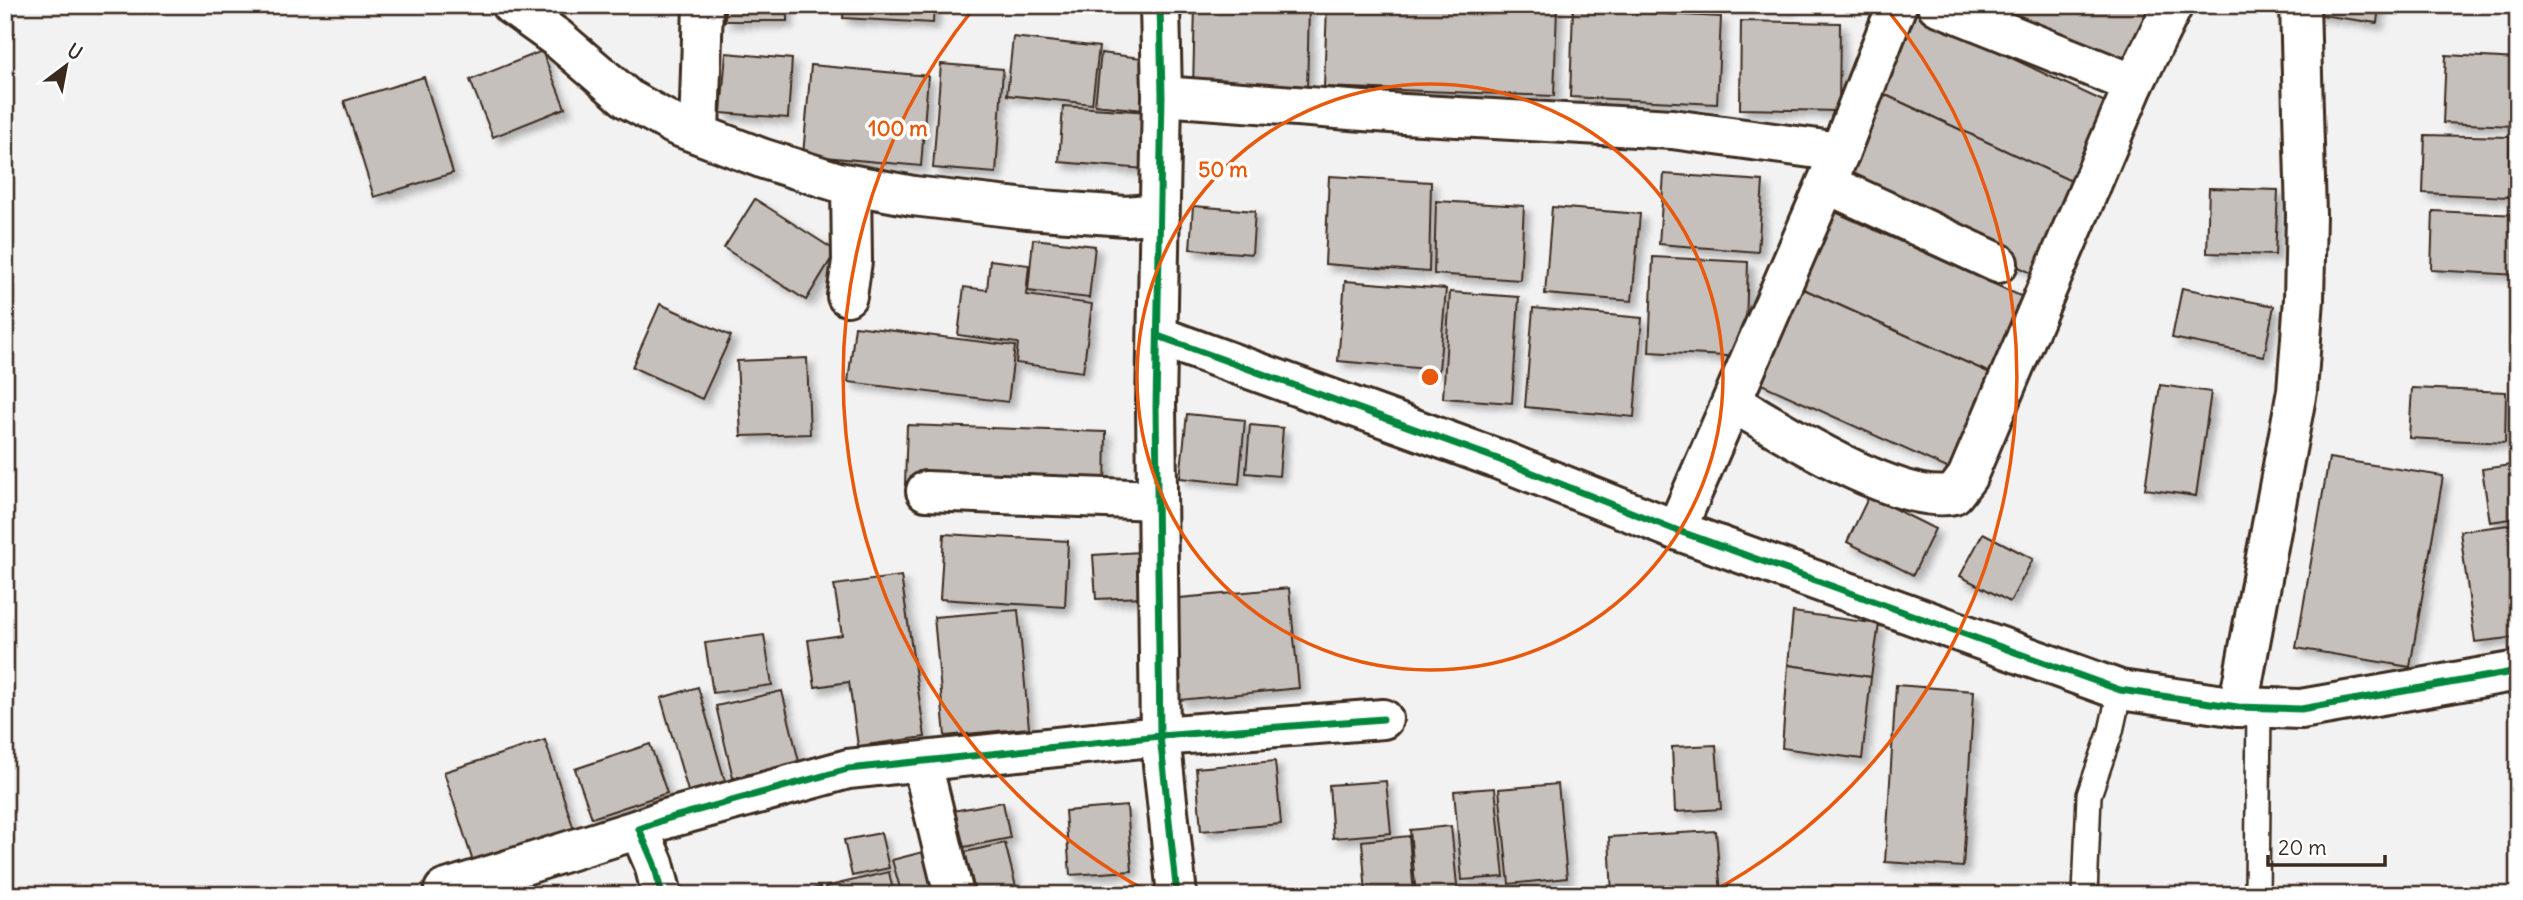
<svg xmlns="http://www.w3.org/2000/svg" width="2523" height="900" font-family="Delius,sans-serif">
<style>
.building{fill:#c6c0bd;stroke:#3b2a1e;stroke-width:2;filter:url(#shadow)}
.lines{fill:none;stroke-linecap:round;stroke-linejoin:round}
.service-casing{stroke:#3b2a1e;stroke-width:28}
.minor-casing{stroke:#3b2a1e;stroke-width:44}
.service{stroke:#fff;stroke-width:23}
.minor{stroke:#fff;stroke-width:38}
.cycleway-casing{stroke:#fff;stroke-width:11}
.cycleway{stroke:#00873e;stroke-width:7}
.ring{fill:none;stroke:#e8590c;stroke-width:3.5}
.centre{fill:#e8590c;stroke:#fff;stroke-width:3.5}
.ring-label{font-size:21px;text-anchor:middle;font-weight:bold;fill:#e8590c;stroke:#fff;stroke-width:7;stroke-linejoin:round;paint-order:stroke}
</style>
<defs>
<filter id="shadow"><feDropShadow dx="6" dy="6" stdDeviation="3.5" flood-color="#0004"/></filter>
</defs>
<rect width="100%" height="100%" fill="#f3f2f2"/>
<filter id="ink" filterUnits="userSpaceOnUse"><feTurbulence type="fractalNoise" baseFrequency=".0143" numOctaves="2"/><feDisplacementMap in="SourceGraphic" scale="14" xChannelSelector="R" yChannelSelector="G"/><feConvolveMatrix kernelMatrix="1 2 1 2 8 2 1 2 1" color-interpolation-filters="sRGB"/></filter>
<g filter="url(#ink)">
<g class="building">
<rect x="725" y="5" width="62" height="16"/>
<polygon points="844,5 934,5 933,23 843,18"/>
<polygon points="1195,5 1309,5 1307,92 1193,88"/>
<polygon points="1327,5 1557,7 1554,96 1324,87"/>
<polygon points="1714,5 1790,5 1790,8"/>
<polygon points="1995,5 2159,5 2129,69"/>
<polygon points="2315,5 2379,5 2377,23 2314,14"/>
<polygon points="1573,9 1721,17 1717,104 1570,97"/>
<polygon points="1913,12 2120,109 2084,187 1877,91"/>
<polygon points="1741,21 1840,23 1839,111 1740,109"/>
<polygon points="1013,37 1099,47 1092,104 1007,95"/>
<polygon points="542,51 565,108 493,137 470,80"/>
<polygon points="726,53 792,59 788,118 721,113"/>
<polygon points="1101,53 1150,59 1144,110 1095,105"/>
<polygon points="2446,55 2518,59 2515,126 2443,123"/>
<polygon points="941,64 1003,69 996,173 933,168"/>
<polygon points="811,65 928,76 921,166 803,155"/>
<polygon points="424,77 453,173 374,197 344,101"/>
<polygon points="1877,91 2084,187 2042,278 1835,181"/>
<polygon points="1063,106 1149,112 1145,169 1059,162"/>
<polygon points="2425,135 2510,137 2508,197 2423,193"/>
<polygon points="1664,174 1763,181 1758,252 1659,244"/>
<polygon points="1329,176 1431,182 1429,272 1325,264"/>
<polygon points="2209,188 2278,190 2275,255 2207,253"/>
<polygon points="755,199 836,251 806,300 724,248"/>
<polygon points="1436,201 1524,206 1520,280 1434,274"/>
<polygon points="1193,206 1255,211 1252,254 1190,249"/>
<polygon points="1552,207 1640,214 1632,301 1545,294"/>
<polygon points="1833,211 2036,303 2001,378 1799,287"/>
<polygon points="2433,211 2518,215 2518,275 2431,270"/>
<polygon points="1033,239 1095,246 1089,298 1028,291"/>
<polygon points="1653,257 1748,262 1745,357 1649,352"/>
<polygon points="990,260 1029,265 1026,295 1092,304 1083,372 1016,363 1018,343 958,335 964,287 987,290"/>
<polygon points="1345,281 1446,289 1439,370 1338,361"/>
<polygon points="1799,287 2001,378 1958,473 1757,382"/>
<polygon points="2182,288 2274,306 2264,356 2172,338"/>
<polygon points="1450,292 1519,297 1512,403 1443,398"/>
<polygon points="660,304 731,336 702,399 632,367"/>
<polygon points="1533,308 1642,318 1634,417 1525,407"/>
<polygon points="855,326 1015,346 1008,402 848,382"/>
<polygon points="807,358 810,434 741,436 737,361"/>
<polygon points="2160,385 2211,392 2196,496 2145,489"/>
<polygon points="2412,388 2506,392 2505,443 2409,438"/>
<polygon points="1187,414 1245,420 1239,484 1180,478"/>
<polygon points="907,425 1106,432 1105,492 905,485"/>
<polygon points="1250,425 1283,428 1279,476 1246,473"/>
<polygon points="2329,458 2443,476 2410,667 2296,648"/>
<polygon points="2518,464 2518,518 2490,522 2482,469"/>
<polygon points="1869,496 1935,529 1913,575 1847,542"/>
<polygon points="2518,524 2518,637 2475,642 2460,531"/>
<polygon points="1983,533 2033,559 2010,602 1960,576"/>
<polygon points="944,534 1068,541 1065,607 940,599"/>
<polygon points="1140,552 1144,597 1096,599 1093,555"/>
<polygon points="901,576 925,737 858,746 849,682 815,687 808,640 842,635 834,585"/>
<polygon points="1289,588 1299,688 1180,700 1169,599"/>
<polygon points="1018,610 1029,728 945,736 934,617"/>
<polygon points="1793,612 1879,624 1871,677 1788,665"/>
<polygon points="764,635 772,685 713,693 705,643"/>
<polygon points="1788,665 1871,677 1862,759 1782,748"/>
<polygon points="1896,685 1974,691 1963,867 1885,862"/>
<polygon points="698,687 727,788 690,798 661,698"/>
<polygon points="782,691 799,762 733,778 716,706"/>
<polygon points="545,740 577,839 476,871 444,772"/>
<polygon points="650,744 667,793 592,818 575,769"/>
<polygon points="1716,745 1721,809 1675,812 1672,747"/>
<polygon points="1275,761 1281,824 1201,831 1196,768"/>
<polygon points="1386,781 1391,833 1333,838 1329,785"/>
<polygon points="1558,784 1567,878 1509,884 1499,789"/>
<polygon points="1495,788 1504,877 1462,880 1454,791"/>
<polygon points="1003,802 1010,838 954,849 947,812"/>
<polygon points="1127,806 1132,871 1070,875 1065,811"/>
<polygon points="1451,826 1458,895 1416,895 1410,830"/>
<polygon points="1716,831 1721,895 1612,895 1609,837"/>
<polygon points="881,833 889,868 852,876 844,840"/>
<polygon points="1409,836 1414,895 1366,895 1362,841"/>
<polygon points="1005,843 1018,895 976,895 965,852"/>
<polygon points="923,852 935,895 902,895 892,860"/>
<polygon points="889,872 894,895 827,895 825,887"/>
<polygon points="1916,886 1919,895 1893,895"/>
<polygon points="820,887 822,895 790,895"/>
</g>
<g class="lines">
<defs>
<g id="service">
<polyline points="2085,895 2089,795 2111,731 2120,690"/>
<polyline points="2257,895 2259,708"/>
</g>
<g id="minor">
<polyline points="511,5 557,38 628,99 677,126 764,159 838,182 913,196 1027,209 1126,216 1159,213"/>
<polyline points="1160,5 1162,96 1156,406 1160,736 1177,895"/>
<polyline points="1937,5 2134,84"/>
<polyline points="1162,96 1404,114 1672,129 1840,152"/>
<polyline points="699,133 703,5"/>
<polyline points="1827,184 1998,263"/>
<polyline points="847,296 852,261 851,185"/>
<polyline points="1158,336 1495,458 1676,530 2120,690 2238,707 2301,709 2518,671"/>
<path d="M1732,402C1780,430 1900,507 1954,494L1967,477L2134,84L2173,5"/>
<polyline points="926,491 1157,500"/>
<polyline points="1676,530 1840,152 1897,5"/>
<polyline points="2238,707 2297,391 2304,299 2306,215 2300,5"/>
<polyline points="922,763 954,895"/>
<polyline points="444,890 639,829"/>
<polyline points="662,895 654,864 639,829 666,819 848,769 1160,736 1383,719"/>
</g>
</defs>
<use href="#service" class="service-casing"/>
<use href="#minor" class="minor-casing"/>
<use href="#service" class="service"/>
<use href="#minor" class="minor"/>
<defs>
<g id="cycleway">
<polyline points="1160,5 1162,96 1156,406 1160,736 1177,895"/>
<polyline points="1158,336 1495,458 1676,530 2120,690 2238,707 2301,709 2518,671"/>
<polyline points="662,895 654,864 639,829 666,819 848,769 1160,736 1383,719"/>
</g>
</defs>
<use href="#cycleway" class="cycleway-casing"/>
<use href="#cycleway" class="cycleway"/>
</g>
</g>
<g class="ring">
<circle cx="1430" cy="377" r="293"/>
<path d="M1150 893A587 587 0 0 1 974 8M1886 8A587 587 0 0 1 1710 893"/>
</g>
<circle cx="1430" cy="377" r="10" class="centre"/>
<g class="ring-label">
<text x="898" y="136">100 m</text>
<text x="1223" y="177">50 m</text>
</g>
<rect width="2523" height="900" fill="none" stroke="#fff" stroke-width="28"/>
<rect x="14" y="14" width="2495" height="872" fill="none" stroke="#3b2a1e" stroke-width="2.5" filter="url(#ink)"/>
<g transform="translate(66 66) rotate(32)" stroke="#ffffff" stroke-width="5" paint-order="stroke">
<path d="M0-5L12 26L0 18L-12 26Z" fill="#3b2a1e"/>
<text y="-10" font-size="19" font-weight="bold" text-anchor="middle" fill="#3b2a1e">U</text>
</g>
<path d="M2268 855v10h117v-10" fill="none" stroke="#3b2a1e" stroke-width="3.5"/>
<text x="2278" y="855" font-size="21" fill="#3b2a1e" stroke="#ffffff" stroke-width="5" paint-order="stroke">20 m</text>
</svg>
